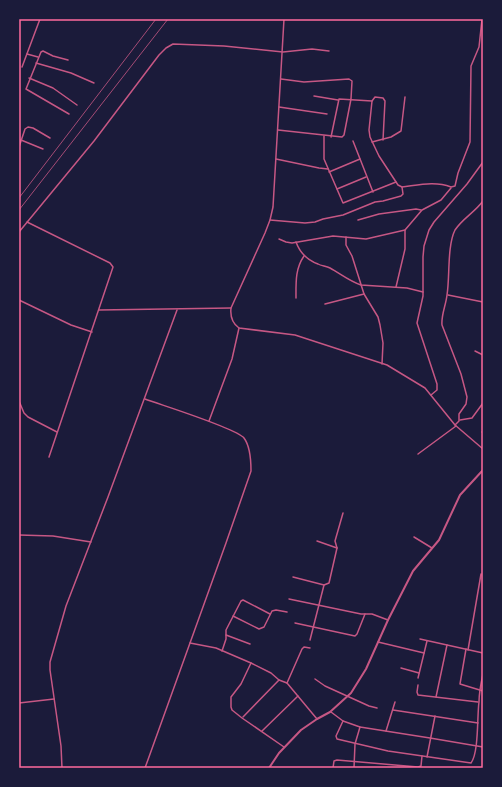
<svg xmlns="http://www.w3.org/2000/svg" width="502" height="787" font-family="Roboto,sans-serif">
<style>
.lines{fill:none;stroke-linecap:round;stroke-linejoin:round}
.minor{stroke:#c65784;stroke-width:1.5}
.tertiary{stroke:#c65784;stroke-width:2}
.rail{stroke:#a44b75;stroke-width:1}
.neatline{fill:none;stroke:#ff6b9d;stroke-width:1.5}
</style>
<rect width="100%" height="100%" fill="#1b1b3a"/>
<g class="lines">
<g class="minor">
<path d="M284,19L273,207L270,220L265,233L231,308C230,317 232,323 239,328L295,335L387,365L425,388L455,425L483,449"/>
<polyline points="27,54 38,57"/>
<polyline points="68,60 53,56 43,51 41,52 26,89 69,114"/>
<polyline points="36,63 71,73 94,83"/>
<polyline points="22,67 40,19"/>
<polyline points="29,78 53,88 77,105"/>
<polyline points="314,96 338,100"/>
<polyline points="279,107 327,114"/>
<polyline points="278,130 342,137 344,135 351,99 352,81 349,79 304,82 281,79"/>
<polyline points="324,136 324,159 343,203 396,182"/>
<polyline points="331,137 339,99 372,101"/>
<polyline points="21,140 43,149"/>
<path d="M383,140L385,101L383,98L375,97L372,101L369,130L370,137L379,156L398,185L402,187C419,185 435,181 451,187L455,186L458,173L470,142L471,66L479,47L482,19"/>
<polyline points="353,141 373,192"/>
<polyline points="372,142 391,137 401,131 405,97"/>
<polyline points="19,147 25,129 28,127 33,128 50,138"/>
<polyline points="276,159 319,168 328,169"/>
<polyline points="329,172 360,159"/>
<polyline points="337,189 366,177"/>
<polyline points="270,220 305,223 315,222 323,219 343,215 375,202 383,201 401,196 403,194 402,187"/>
<polyline points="358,220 379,214 416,209 421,210"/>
<polyline points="27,222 110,263 113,267 49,457"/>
<polyline points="19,232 94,141 159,55 166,48 173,44 224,46 283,52 312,49 329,51"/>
<polyline points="346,237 346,245 352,256 364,294 378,317 380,325 383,343 382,364"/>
<polyline points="279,239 286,242 292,243 333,236 366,239 405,230 422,210 441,200 451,188"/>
<path d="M296,242C300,253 307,260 318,264C321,266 326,266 330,268C341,274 349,281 361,285L407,288L423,292"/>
<polyline points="396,287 405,249 405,230"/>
<polyline points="448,295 483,302"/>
<path d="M296,298C296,283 295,269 304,256"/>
<polyline points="19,300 71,325 92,332"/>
<polyline points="325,304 364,294"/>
<polyline points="99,310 231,308"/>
<polyline points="475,351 483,355"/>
<polyline points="431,395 437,390 437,384 417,323 423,296 423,257 424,246 429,230 434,222 467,184 483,162"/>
<polyline points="19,401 24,413 28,417 57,432"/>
<polyline points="460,420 472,418 483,403"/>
<polyline points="209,421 232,359 239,328"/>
<path d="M455,425L459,421V414L466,404L467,397L461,374L442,325C441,315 446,305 447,295C450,277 447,246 455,230C462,219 475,212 483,201"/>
<polyline points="482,432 483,432"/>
<polyline points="418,454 456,426"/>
<polyline points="19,535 53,536 91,542"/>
<polyline points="414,537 432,548"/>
<polyline points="317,541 337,548"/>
<polyline points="293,577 324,585"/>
<polyline points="289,599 361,614 372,614 388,620"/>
<polyline points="233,616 259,629 264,627 272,611 276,610 287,612"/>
<polyline points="295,623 355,636 357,634 365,614"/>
<polyline points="226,635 250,644"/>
<polyline points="420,639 483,653"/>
<polyline points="310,640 324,585 329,583 337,548 335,541 343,513"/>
<polyline points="378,642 424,653"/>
<polyline points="190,643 216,648 251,663 271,673 279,680 287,683 317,719"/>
<polyline points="466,649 460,684 483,691"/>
<polyline points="468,650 481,574"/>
<polyline points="222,651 226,639 226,630 241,601 243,600 270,614"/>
<polyline points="251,663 241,684 231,697 231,707 232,710 242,718 284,747"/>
<polyline points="401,668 419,673"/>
<polyline points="418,678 427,641"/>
<polyline points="315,679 325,686 369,706 377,708"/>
<polyline points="287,683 302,649 304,647 310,648"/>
<polyline points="418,685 417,692 418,695 478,702"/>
<polyline points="436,697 447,645"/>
<polyline points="19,703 54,699"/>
<polyline points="393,710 478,723"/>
<polyline points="331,712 343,721 360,727 430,738 483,747"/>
<polyline points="243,717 279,680"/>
<path d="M343,721L336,736L337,739L388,751L471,763C479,753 477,715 479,702C479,692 481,683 483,674"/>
<polyline points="262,731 298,696"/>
<polyline points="386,731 395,702"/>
<polyline points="427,757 435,716"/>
<polyline points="62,768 61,746 50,670 50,662 66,606 108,497 177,310"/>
<path d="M145,768L226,543L251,471C251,460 250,446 244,438C236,428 161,405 145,399"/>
<polyline points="333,768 334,761 337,760 418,767 421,766 422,756"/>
<polyline points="354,768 355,744 360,727"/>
</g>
<polyline class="tertiary" points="269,768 279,753 301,730 317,719 330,712 351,693 366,669 388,620 413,571 439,540 460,495 483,470"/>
<g class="rail">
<polyline points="19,198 156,19"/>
<polyline points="19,210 168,19"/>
</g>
</g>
<rect width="502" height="787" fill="none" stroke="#1b1b3a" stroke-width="40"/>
<rect x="20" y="20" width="462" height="747" class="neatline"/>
</svg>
